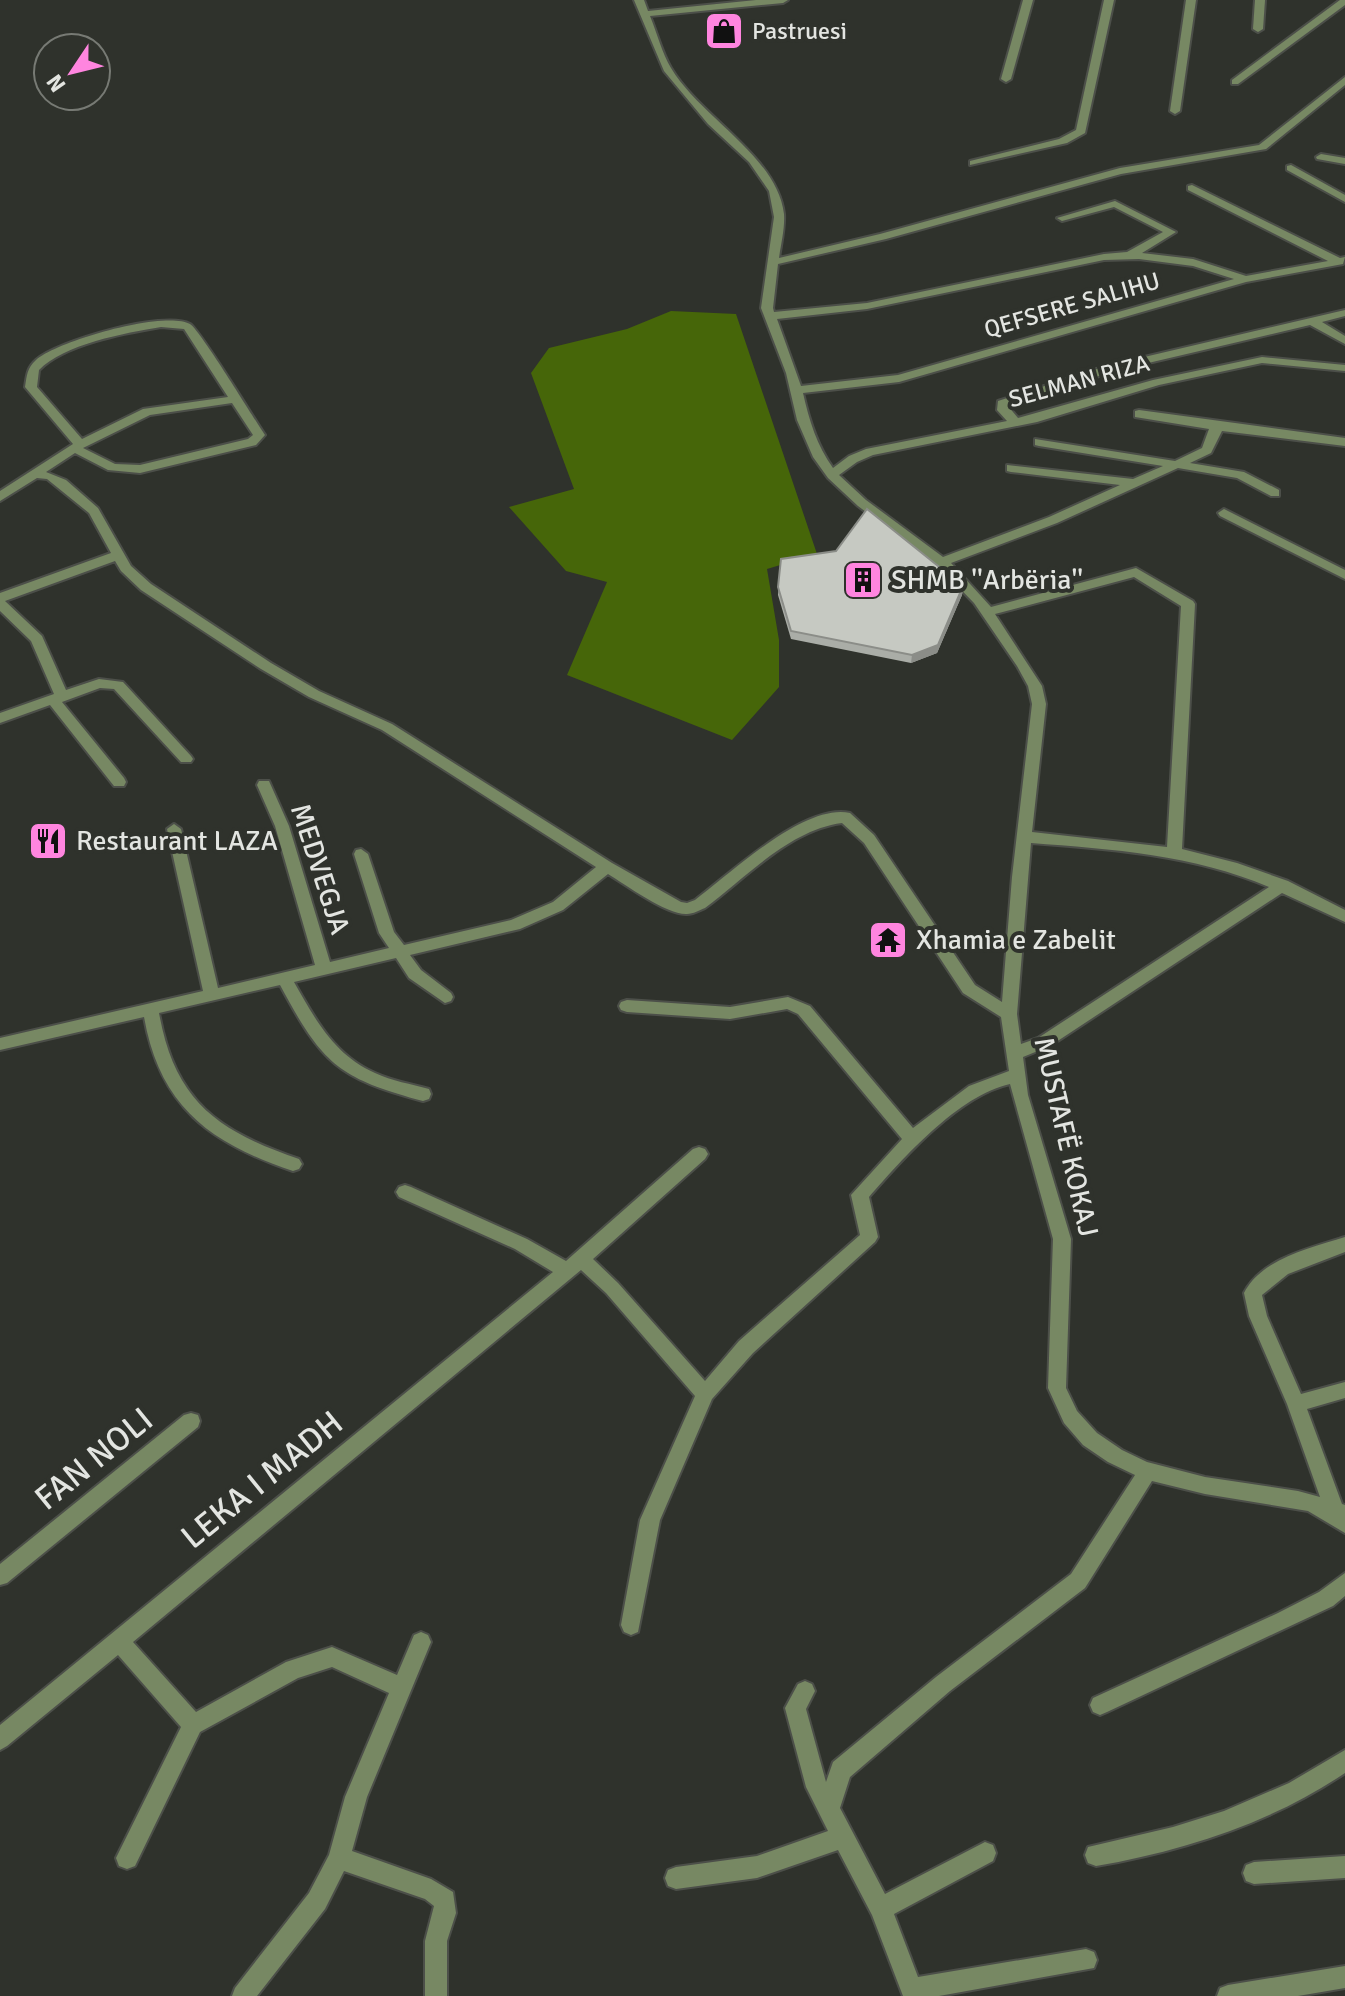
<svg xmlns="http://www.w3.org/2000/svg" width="1345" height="1996" font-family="Signika,sans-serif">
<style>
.green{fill:#466609}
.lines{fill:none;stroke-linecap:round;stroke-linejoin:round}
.minor-casing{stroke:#4c4f49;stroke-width:4}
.minor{fill:#778863;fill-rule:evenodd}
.wall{fill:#aaada7}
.shaded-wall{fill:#8b8d88}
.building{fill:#c6c9c2;stroke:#8b8d88;stroke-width:2}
.labels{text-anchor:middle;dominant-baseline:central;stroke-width:8;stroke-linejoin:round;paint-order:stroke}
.far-poi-label{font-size:24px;fill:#e3e5e1;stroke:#2f322c;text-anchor:start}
.far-street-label{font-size:24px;fill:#e3e5e1;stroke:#2f322c}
.poi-label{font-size:28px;fill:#e3e5e1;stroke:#2f322c;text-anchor:start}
.street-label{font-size:28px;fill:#e3e5e1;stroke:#2f322c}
.near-street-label{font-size:34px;fill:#e3e5e1;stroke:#2f322c}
</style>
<rect width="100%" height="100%" fill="#2f322c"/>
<polygon class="green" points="671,311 736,314 817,554 767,569 779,640 779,687 732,740 567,675 607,582 566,571 509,507 574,489 531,373 549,348 627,329"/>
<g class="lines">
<defs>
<g id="minor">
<path d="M634,0H644L648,11L756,0H788L783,3L650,16C657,33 662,53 671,68C701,118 777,156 784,214C785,228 781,244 779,258L880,234L1120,168L1259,145L1345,77V85L1266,149L1121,174L886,239L778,264L773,308L774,312L867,303L1104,254L1127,252L1163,232L1114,207L1062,221L1057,218L1115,201L1176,232L1142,253L1193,259L1246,276L1328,261L1188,190V186L1192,185L1340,258L1345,257L1343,264L1246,282L899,382L803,393C809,420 817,446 833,468L849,456L866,449L1007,421L997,410L998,401L1106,366L1345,310V316L1322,322L1345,336V344L1310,325L1114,371L1008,406L1018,418L1153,380L1262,357L1345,365V371L1262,363L1159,385L1037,422L873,455L857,462L839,475L866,500L943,557L1049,517L1120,485L1011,472L1007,471V465L1133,479L1163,466L1039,446L1035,445V439L1175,461L1202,448L1209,429L1135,417V411L1139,410L1345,438V446L1222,431L1211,453L1190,463L1244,472L1279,490V496H1271L1237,478L1178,468L1057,523L951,563L991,607L1136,568L1193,601L1195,604L1182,849L1237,863L1288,881L1345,910V922L1282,893L1050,1046L1023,1057L1028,1095L1071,1239L1066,1388L1077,1411L1097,1433L1122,1450L1147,1462L1205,1477L1298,1491L1320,1497L1287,1404L1249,1316L1244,1293C1262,1258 1311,1248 1345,1237V1252L1288,1274L1262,1295L1267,1316L1301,1394L1345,1382V1398L1307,1409L1342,1504L1345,1505V1533L1308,1511L1205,1494L1152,1481L1085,1588L950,1691L850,1777L840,1808L885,1894L985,1842L993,1845L996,1853L993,1861L894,1914L918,1977L1086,1949L1094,1952L1097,1960L1094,1968L939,1996H903L872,1915L838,1850L757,1878L676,1889L668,1886L665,1878L668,1870L676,1867L757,1856L828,1831L806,1787L785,1708L798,1684L805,1681L812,1684L815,1691L806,1709L826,1782L833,1762L936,1677L1071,1574L1135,1475L1108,1462L1083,1445L1064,1423L1048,1388L1053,1239L1010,1084C959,1095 903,1158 869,1197L878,1237L875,1242L753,1353L712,1399L660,1520L638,1632L631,1635L624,1632L621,1625L640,1520L695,1396L606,1293L581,1270L133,1642L196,1712L286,1662L332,1647L397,1675L414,1635L421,1632L428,1635L431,1642L367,1797L352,1851L431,1879L453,1892L456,1913L447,1941V1996H425V1941L434,1906L425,1899L344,1871L325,1909L257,1996H232L235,1988L309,1893L329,1855L345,1797L389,1693L332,1667L298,1678L200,1732L135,1866L127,1869L119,1866L116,1858L181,1727L118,1655L7,1746L0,1750V1725L553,1272L515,1249L399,1197L396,1192L399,1187L405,1185L411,1187L527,1239L566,1261L693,1149L699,1147L705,1149L708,1154L705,1159L593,1259L618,1283L705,1381L739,1341L860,1235L851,1195L902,1139L798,1014L787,1009L730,1019L627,1012L621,1010L619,1006L621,1002L627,1000L730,1007L788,997L810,1006L913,1128L969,1086L1009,1071L1001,1017L963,993L864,843L842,823C789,830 747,877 705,908C700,910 693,914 687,914C667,915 626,885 608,874L563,910L520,929L410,955L421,970L451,993L453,997L451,1001L445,1003L409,978L396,958L294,982C315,1019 334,1055 375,1073C392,1081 411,1084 429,1089L431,1094L429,1099L423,1101C337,1078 322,1063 280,985L159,1013C175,1102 218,1131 299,1159L302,1164L299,1169L293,1171C210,1143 160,1107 144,1017L0,1050V1038L203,991L167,829L174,824L181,829L218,988L315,965L275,826L257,785L259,781H269L289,826L330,962L389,948L379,933L354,854L356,850L361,849L368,854L394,932L404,945L511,920L553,902L596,867L382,730L309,697L261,669L141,590L121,571L115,561L5,601L42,636L66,690L99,679L123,682L191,756L193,759L191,762H181L114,689L100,688L62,702L124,778L126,782L124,786H114L50,705L0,723V713L54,694L31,641L0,611V593L111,553L89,513L47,479L37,478L0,501V491L73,444L25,387C27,375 27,368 36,360C57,341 164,310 190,324C200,330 254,419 265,435L256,445L140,473L108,470L75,453L46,472L66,480L98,508L131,566L151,584L271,663L319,691L392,724L612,863L681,902L687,903L695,900C730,874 804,803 850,813L874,835L975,985L1002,1002L1012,877L1032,704L1028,686L1017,666L974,603L937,565L858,506L828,478L813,457L797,420L786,373L761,308L774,217L769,191L749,162L708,124L664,71ZM1139,259L1193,266L1234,279L898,375L801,386L777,319L867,309L1104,260ZM161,327L184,329L228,397L143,409L82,439L37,387L39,370C64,344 125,333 161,327ZM232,403L253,435L248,439L140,465L115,464L83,448L150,415ZM1134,577L1181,606L1167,847L1032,832L1046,704L1042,686L995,614ZM1031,843C1112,849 1194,855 1269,887L1038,1038L1021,1044L1017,1014Z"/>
<polygon points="1023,0 1033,0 1011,79 1006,82 1001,79"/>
<polygon points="1104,0 1114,0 1085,133 1067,143 970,165 970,161 1059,139 1076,130"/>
<polygon points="1186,0 1196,0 1180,111 1175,114 1170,111"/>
<polygon points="1255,0 1265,0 1263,29 1258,32 1253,29"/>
<polygon points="1340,0 1345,0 1345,5 1238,84 1232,84 1232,80"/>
<polygon points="1321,154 1345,158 1345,164 1317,159 1316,157"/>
<polygon points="1291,165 1345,195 1345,202 1287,170 1287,166"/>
<polygon points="1224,509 1345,570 1345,579 1220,516 1218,513"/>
<polygon points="191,1413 198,1415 200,1421 198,1427 7,1583 0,1585 0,1564 184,1415"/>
<polygon points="1345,1573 1345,1596 1333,1606 1107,1712 1100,1715 1093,1712 1090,1705 1093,1698 1278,1613 1319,1592"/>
<path d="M1345,1750V1773C1271,1823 1183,1851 1096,1866L1088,1863L1085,1855L1088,1847L1173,1827L1224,1811L1289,1783Z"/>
<polygon points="1345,1856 1345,1878 1254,1884 1246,1881 1243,1873 1246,1865 1254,1862"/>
<polygon points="1345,1966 1345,1988 1298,1996 1217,1996 1220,1988 1228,1985"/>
</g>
</defs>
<use href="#minor" class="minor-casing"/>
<use href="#minor" class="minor"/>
</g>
<polygon class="wall" points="836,551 963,586 962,595 937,653 911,663 791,639 778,595 781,559"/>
<polygon class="shaded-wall" points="963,586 962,595 937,653 911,663 912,655"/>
<polygon class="building" points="867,509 963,586 938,645 912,655 791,631 778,587 781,559 836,551"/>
<defs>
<symbol id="shop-square" viewBox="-11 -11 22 22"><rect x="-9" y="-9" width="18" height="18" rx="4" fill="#ff85df" stroke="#2f322c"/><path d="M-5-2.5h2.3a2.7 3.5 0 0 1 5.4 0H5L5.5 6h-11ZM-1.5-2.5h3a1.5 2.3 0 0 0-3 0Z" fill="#111"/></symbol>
<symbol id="building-square" viewBox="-11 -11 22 22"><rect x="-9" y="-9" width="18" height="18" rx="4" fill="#ff85df" stroke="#2f322c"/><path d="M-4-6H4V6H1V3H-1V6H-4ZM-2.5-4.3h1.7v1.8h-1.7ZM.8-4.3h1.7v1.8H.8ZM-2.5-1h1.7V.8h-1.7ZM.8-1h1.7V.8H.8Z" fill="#111"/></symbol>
<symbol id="restaurant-square" viewBox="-11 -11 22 22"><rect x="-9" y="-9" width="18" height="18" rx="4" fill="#ff85df" stroke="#2f322c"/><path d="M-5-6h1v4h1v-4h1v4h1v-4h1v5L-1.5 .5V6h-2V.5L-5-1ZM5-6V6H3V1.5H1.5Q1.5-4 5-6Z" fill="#111"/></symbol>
<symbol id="temple-square" viewBox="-11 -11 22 22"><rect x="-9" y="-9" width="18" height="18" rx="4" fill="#ff85df" stroke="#2f322c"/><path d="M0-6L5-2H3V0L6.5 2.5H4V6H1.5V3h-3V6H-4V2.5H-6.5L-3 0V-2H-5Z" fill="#111"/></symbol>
</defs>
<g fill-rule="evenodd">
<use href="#shop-square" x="702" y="9" width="44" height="44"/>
<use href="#building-square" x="841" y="558" width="44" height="44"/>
<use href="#restaurant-square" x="26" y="819" width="44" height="44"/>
<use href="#temple-square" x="866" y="918" width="44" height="44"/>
</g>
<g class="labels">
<g class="far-poi-label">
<text x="752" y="31">Pastruesi</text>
</g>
<g class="far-street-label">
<text transform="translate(1072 305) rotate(-16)">QEFSERE SALIHU</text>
<text transform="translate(1079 381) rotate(-15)">SELMAN RIZA</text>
</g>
<g class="poi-label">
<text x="891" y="580">SHMB ''Arbëria''</text>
<text x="76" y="841">Restaurant LAZA</text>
<text x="916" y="940">Xhamia e Zabelit</text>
</g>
<g class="street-label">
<text transform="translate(320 869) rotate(72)">MEDVEGJA</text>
<text transform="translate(1066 1137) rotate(77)">MUSTAFË KOKAJ</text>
</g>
<g class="near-street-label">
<text transform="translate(94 1459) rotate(-39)">FAN NOLI</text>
<text transform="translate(262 1480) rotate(-39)">LEKA I MADH</text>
</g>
</g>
<g transform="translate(72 72) rotate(235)"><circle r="38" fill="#2f322c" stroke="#777a74" stroke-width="2"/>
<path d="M0-6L14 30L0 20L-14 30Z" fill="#ff85df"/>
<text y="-12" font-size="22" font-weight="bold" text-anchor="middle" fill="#e3e5e1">N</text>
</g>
</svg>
